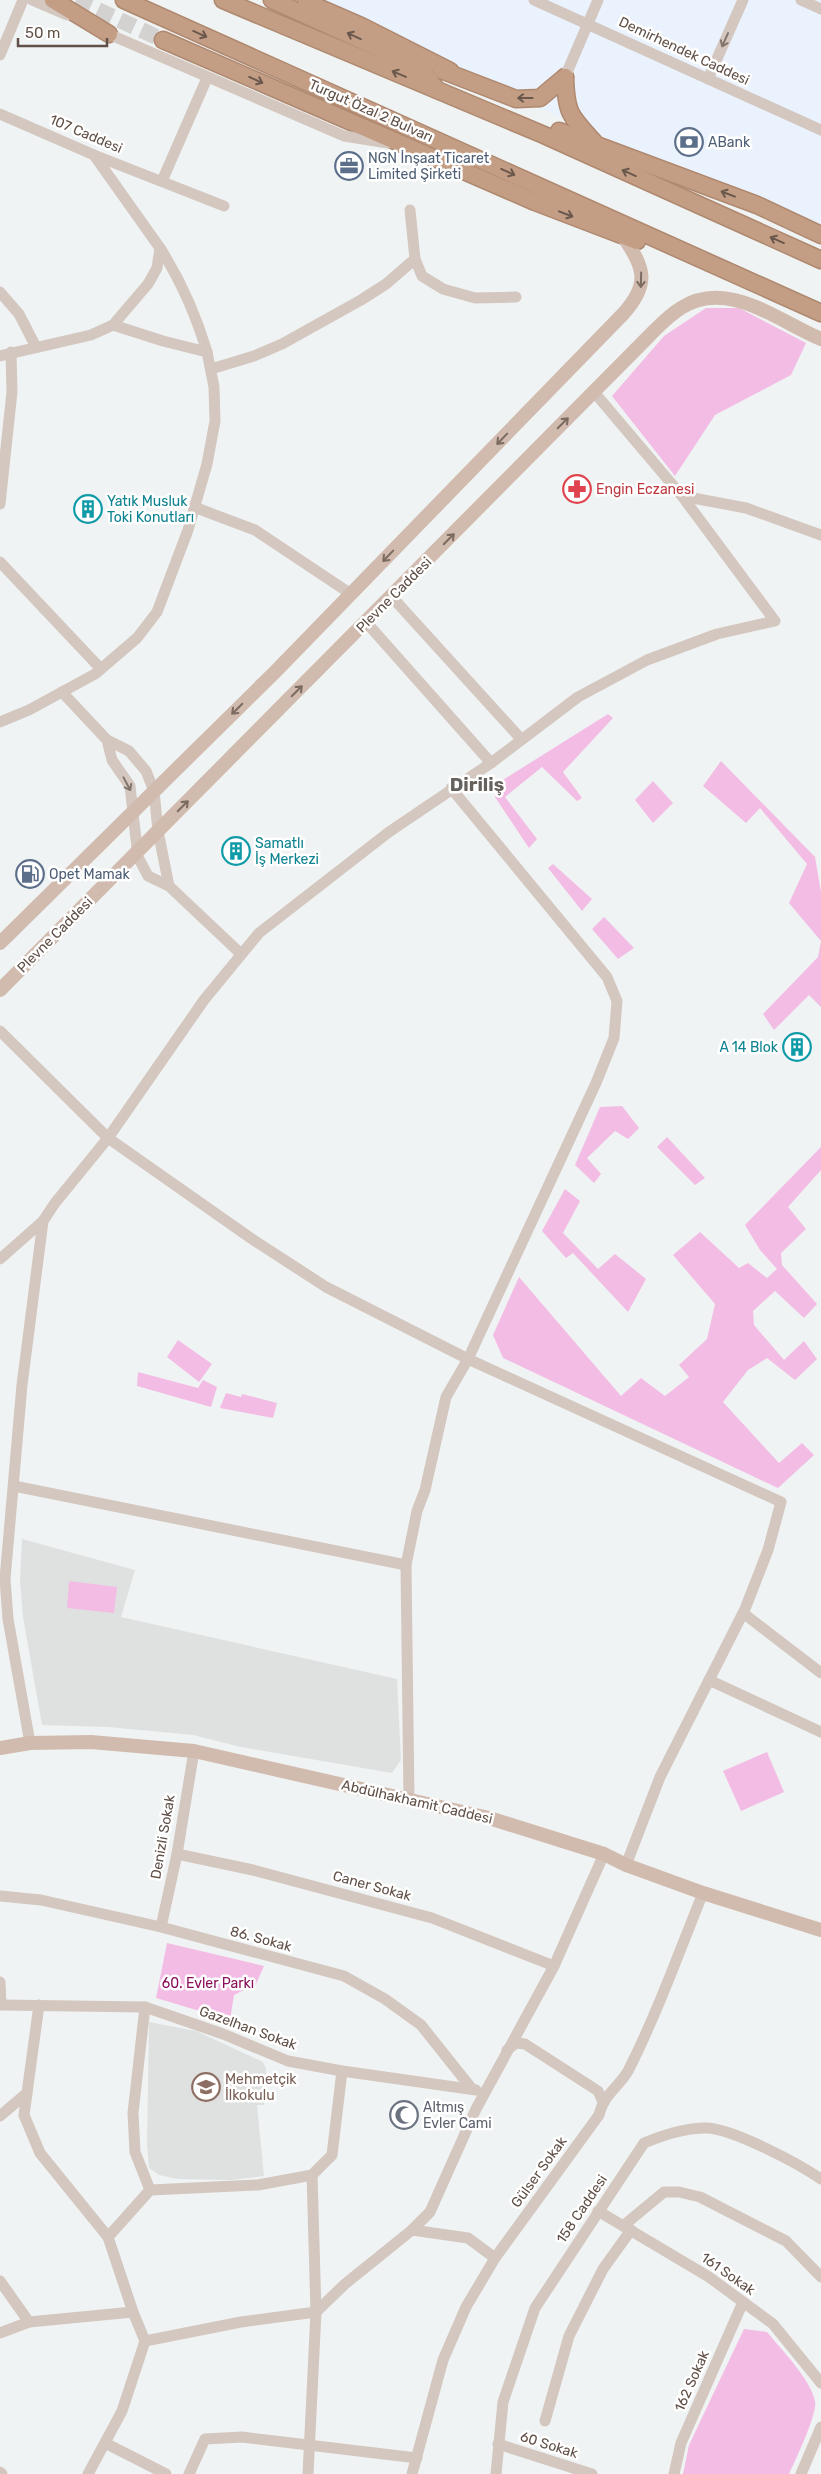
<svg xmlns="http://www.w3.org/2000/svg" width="821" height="2474" font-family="Rubik,sans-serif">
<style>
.commercial{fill:#eaf2fe}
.education{fill:#dfe1e1}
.green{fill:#f3bce5}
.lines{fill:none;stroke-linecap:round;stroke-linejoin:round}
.highway-tunnel{stroke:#d3d2d1;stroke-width:16;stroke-dasharray:16 8;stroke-linecap:butt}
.highway-casing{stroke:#af896f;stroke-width:19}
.minor{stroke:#d3c7c0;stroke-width:11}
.major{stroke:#d1bbae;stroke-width:14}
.highway{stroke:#c39d84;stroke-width:16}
.oneway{stroke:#6a584d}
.oneway2{stroke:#82746b}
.oneway3{stroke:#7c6b61}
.labels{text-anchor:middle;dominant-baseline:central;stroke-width:5;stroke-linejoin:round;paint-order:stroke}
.street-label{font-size:14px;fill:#605047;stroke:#fff}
.service-label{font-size:14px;fill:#4e5e75;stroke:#fff;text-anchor:start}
.health-label{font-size:14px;fill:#be3a42;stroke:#fff;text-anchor:start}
.culture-label{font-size:14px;fill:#0d838f;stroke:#fff;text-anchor:start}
.park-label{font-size:14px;fill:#890f5b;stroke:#fff}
.education-label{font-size:14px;fill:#785e54;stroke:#fff;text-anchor:start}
.worship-label{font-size:14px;fill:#5b616d;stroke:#fff;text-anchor:start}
.district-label{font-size:19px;font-weight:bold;fill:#66615c;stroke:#fff}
</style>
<rect width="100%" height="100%" fill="#f0f3f3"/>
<polygon class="commercial" points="300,0 821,0 821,235 321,9"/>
<g class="education">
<polygon points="22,1539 135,1570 121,1617 397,1679 401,1760 392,1773 241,1747 193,1735 108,1727 42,1725 23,1617 20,1580"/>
<polygon points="149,2022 196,2031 263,2062 266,2069 264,2105 257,2105 264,2176 231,2180 178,2179 159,2175 149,2168 147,2145"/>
</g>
<g class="green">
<polygon points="706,308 739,308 806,343 791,375 715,415 675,476 612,396 664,336"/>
<polygon points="608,714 613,718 563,772 582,798 577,801 542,767 505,797 537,839 529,848 495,797 498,783"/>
<polygon points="721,761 815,857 821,892 821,1007 809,995 774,1030 763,1014 818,957 821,941 789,903 807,864 760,808 746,823 703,786"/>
<polygon points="653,781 673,803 653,823 635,800"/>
<polygon points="553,864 592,899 582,911 548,868"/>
<polygon points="604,917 634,948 618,959 592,929"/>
<polygon points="622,1106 639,1128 628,1139 615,1131 587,1158 601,1174 594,1183 575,1165 600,1107"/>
<polygon points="667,1137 705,1178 695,1185 657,1147"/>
<polygon points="821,1147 821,1170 788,1207 806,1229 781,1253 782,1265 817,1304 804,1318 775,1291 753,1311 754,1325 784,1360 804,1341 817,1359 795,1380 767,1358 748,1370 723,1402 779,1463 802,1443 814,1455 778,1488 503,1358 493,1335 519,1277 621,1396 641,1378 665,1396 689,1377 679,1365 707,1339 715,1304 673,1255 700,1232 739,1268 748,1263 767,1278 777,1269 760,1250 745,1225"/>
<polygon points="565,1189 580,1201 563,1233 598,1269 615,1254 646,1279 628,1312 573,1253 566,1258 542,1231"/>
<polygon points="178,1340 212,1364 199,1382 167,1357"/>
<polygon points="138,1372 198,1388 203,1380 217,1387 211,1407 137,1386"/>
<polygon points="226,1393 241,1397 242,1394 277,1403 273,1418 220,1408"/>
<polygon points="69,1581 117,1587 114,1613 67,1608"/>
<polygon points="767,1752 784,1792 741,1811 723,1771"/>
<polygon points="167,1943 264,1966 256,1984 234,1995 230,2020 156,1998"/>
<path d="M744,2329L767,2332C781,2349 811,2380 815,2401C818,2413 795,2461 789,2474H683L689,2445Z"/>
</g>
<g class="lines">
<polyline class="highway-tunnel" points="76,0 163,40"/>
<defs>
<g id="highway">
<polyline points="53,0 109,34"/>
<polyline points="124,0 821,313"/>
<polyline points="223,0 544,135 821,260"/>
<polyline points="272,0 416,65 435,87"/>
<polyline points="306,2 361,26 450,71"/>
<polyline points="163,40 535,202 637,241"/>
<polyline points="441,70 516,99 540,98 565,77"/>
<path d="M565,77C566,113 570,116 594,142"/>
<polyline points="559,131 757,205 821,235"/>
</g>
</defs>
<use href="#highway" class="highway-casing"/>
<g class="minor">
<polyline points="32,0 67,15"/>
<polyline points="534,0 821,130"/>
<polyline points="801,0 821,9"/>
<polyline points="104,32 344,136 388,143"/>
<polyline points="0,55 23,0"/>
<polyline points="565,77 598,0"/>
<polyline points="708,79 743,0"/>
<polyline points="0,114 94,155 224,206"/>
<polyline points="162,181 207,78"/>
<polyline points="410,210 415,259 422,276 443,289 475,298 516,297"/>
<path d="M160,248C181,281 196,315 207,352"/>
<polyline points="0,292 19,314 36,347"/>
<polyline points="0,356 91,335 113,325 148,284 157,268 160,248 94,155"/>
<polyline points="211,369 254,356 282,344 361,300 386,284 415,259"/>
<polyline points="682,496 746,508 821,535"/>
<polyline points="0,504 12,392 11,352"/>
<polyline points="194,507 255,530 351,594"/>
<polyline points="0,562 101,669"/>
<polyline points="392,597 521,739"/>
<polyline points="366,622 491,763"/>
<polyline points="62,692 107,740 129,751 146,771 154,791 158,831 169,886"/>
<polyline points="0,722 29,710 95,674 137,638 157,612 188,530 207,464 215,421 214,387 207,352 163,341 113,325"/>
<polyline points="107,740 112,760 130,786 138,857 148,876 169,886 241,954"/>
<polyline points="0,1031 108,1138 252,1239 326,1287 468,1359 781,1502 768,1550 745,1609 660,1777 626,1865"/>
<polyline points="0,1259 43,1221 55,1203 108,1138 204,1000 259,933 389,832 491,763 578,697 647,660 717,634 775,621 682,496 594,392"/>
<polyline points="14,1486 406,1565"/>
<polyline points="743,1613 821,1673"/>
<polyline points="709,1680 821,1732"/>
<polyline points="30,1743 8,1619 5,1579 22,1385 43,1221"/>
<polyline points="409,1800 406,1565 417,1511 425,1490 446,1397 468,1359 596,1083 614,1038 617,1001 607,977 451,788"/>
<polyline points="177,1854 253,1870 432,1918 554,1966"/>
<polyline points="0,1896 41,1900 161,1927 344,1976 385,1999 421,2025 472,2089"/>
<polyline points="161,1927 177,1854 194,1751"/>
<polyline points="0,1982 1,2004"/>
<polyline points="0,2005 145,2007 223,2034 288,2061 342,2071 476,2090"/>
<polyline points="39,2005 24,2115 40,2153 108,2237"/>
<polyline points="507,2050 516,2043 525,2044 598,2091 603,2102"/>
<polyline points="0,2116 27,2093"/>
<polyline points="150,2190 258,2185 312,2175 332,2155 342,2071"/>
<polyline points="598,2211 709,2277 773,2324 821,2383"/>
<polyline points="623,2226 664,2192 679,2192 700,2197 786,2241 821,2277"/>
<polyline points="412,2230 468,2238 495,2258"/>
<polyline points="0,2281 29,2322"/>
<polyline points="0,2333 29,2322 133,2312"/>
<polyline points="145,2341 133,2312 108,2237 150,2190 135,2152 133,2113 145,2007"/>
<polyline points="545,2421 569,2336 603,2269 631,2230"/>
<polyline points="105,2443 166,2474"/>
<polyline points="498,2444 592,2474"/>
<polyline points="0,2472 2,2474"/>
<polyline points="88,2474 122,2411 145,2341 241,2322 316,2312 345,2284 412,2230 430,2212 476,2109 554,1966 604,1854"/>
<polyline points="189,2474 205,2439 242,2437 417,2458"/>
<polyline points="308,2474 316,2312 312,2175"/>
<path d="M412,2474L443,2360L466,2307L495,2258L599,2115C604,2094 618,2088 628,2071C657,2014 679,1952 703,1893"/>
<path d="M496,2474L503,2402L535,2308L644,2143C664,2135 684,2128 706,2128C732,2128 799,2164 821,2179"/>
<polyline points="674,2474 681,2443 743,2302"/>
<polyline points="801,2474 821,2427"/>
</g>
<g class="major">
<path d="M0,943L275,672L623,314C651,283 644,268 623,236"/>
<path d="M0,990L649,336C659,326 669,315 681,308C727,278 778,321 821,339"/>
<polyline points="0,1748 30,1743 91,1742 194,1751 489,1818 604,1854 626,1865 703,1893 821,1930"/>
</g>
<use href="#highway" class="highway"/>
</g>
<defs><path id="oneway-shaft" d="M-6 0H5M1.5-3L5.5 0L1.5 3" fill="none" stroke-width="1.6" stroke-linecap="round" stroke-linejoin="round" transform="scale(1.25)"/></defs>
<g class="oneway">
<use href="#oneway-shaft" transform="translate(200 34) rotate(24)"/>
<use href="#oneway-shaft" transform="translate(354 36) rotate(-155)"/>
<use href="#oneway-shaft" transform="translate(399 74) rotate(-157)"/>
<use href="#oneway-shaft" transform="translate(256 80) rotate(24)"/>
<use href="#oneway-shaft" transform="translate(525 98) rotate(180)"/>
<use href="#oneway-shaft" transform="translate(508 172) rotate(24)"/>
<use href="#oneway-shaft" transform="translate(629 173) rotate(-156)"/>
<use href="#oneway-shaft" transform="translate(728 194) rotate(-159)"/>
<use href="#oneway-shaft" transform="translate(566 214) rotate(21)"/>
<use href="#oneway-shaft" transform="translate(777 240) rotate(-156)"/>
</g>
<g class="oneway2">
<use href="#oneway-shaft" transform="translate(725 40) rotate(114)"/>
<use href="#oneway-shaft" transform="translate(127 784) rotate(62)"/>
</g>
<g class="oneway3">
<use href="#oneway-shaft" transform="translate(641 280) rotate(91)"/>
<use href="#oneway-shaft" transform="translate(563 423) rotate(-45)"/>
<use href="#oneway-shaft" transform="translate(502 439) rotate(134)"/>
<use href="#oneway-shaft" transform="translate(449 539) rotate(-45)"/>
<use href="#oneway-shaft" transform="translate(388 556) rotate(134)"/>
<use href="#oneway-shaft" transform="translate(297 691) rotate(-45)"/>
<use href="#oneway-shaft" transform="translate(237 709) rotate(135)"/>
<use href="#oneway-shaft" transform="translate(183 806) rotate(-45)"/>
</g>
<defs>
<symbol id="bank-ring" viewBox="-11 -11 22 22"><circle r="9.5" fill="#fff" stroke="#5c6f8a" stroke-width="1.5"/><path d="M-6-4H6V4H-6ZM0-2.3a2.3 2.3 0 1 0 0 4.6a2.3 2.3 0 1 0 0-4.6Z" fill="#5c6f8a"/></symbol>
<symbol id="office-ring" viewBox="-11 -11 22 22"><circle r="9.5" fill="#fff" stroke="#5c6f8a" stroke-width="1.5"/><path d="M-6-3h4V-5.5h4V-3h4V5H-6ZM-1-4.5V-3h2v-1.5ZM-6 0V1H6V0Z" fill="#5c6f8a"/></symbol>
<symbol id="pharmacy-ring" viewBox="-11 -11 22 22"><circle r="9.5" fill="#fff" stroke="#e0444e" stroke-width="1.5"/><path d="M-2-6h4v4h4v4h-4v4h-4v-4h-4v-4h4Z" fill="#e0444e"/></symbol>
<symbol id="building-ring" viewBox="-11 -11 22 22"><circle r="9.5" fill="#fff" stroke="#0f9aa8" stroke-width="1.5"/><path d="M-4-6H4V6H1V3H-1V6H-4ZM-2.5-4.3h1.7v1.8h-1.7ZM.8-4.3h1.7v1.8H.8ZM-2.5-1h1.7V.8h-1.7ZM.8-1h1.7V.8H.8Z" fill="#0f9aa8"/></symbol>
<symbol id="fuel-ring" viewBox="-11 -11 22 22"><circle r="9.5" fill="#fff" stroke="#5c6f8a" stroke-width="1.5"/><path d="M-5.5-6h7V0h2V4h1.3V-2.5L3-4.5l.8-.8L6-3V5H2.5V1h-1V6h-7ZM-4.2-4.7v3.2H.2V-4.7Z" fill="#5c6f8a"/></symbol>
<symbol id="school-ring" viewBox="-11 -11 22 22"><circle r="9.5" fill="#fff" stroke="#8d6e63" stroke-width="1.5"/><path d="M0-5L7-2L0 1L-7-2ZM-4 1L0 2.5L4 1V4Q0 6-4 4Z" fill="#8d6e63"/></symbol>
<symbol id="mosque-ring" viewBox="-11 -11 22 22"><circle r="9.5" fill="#fff" stroke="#6b7280" stroke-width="1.5"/><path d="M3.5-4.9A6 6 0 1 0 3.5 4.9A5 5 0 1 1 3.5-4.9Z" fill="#6b7280"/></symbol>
</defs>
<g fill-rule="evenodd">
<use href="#bank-ring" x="673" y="126" width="32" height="32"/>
<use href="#office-ring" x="333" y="150" width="32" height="32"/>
<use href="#pharmacy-ring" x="561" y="473" width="32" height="32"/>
<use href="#building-ring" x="72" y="493" width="32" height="32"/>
<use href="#building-ring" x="220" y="835" width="32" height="32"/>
<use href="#fuel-ring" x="14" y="858" width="32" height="32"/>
<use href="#building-ring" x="781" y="1031" width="32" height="32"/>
<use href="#school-ring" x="190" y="2071" width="32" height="32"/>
<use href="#mosque-ring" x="388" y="2099" width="32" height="32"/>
</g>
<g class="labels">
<g class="street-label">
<text transform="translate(684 51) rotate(25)">Demirhendek Caddesi</text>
<text transform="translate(371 111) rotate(24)">Turgut Özal 2 Bulvarı</text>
<text transform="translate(86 134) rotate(23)">107 Caddesi</text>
<text transform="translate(394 595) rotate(-45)">Plevne Caddesi</text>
<text transform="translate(55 935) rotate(-45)">Plevne Caddesi</text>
<text transform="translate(417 1802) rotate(13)">Abdülhakhamit Caddesi</text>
<text transform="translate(163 1837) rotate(-80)">Denizli Sokak</text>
<text transform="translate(372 1886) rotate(15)">Caner Sokak</text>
<text transform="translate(261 1939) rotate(15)">86. Sokak</text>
<text transform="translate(248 2028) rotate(20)">Gazelhan Sokak</text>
<text transform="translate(539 2172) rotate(-54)">Gülser Sokak</text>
<text transform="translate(582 2209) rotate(-56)">158 Caddesi</text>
<text transform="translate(728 2274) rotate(35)">161 Sokak</text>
<text transform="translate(692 2381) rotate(-66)">162 Sokak</text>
<text transform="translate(549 2445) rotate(17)">60 Sokak</text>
</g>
<g class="service-label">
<text x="708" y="142">ABank</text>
<text x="368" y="158">NGN İnşaat Ticaret<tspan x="368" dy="16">Limited Şirketi</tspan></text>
<text x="49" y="874">Opet Mamak</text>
</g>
<g class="health-label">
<text x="596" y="489">Engin Eczanesi</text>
</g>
<g class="culture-label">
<text x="107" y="501">Yatık Musluk<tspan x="107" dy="16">Toki Konutları</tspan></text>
<text x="255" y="843">Samatlı<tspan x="255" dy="16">İş Merkezi</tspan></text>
<text x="778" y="1047" text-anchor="end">A 14 Blok</text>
</g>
<g class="park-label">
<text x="208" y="1983">60. Evler Parkı</text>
</g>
<g class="education-label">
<text x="225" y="2079">Mehmetçik<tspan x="225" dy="16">İlkokulu</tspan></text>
</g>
<g class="worship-label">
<text x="423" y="2107">Altmış<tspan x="423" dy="16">Evler Cami</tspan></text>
</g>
<g class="district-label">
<text x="477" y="784">Diriliş</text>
</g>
</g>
<path d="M18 38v8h89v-8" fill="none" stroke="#605047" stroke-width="2.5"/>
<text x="25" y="38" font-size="15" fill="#605047" stroke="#ffffff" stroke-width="4" paint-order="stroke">50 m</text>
</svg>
